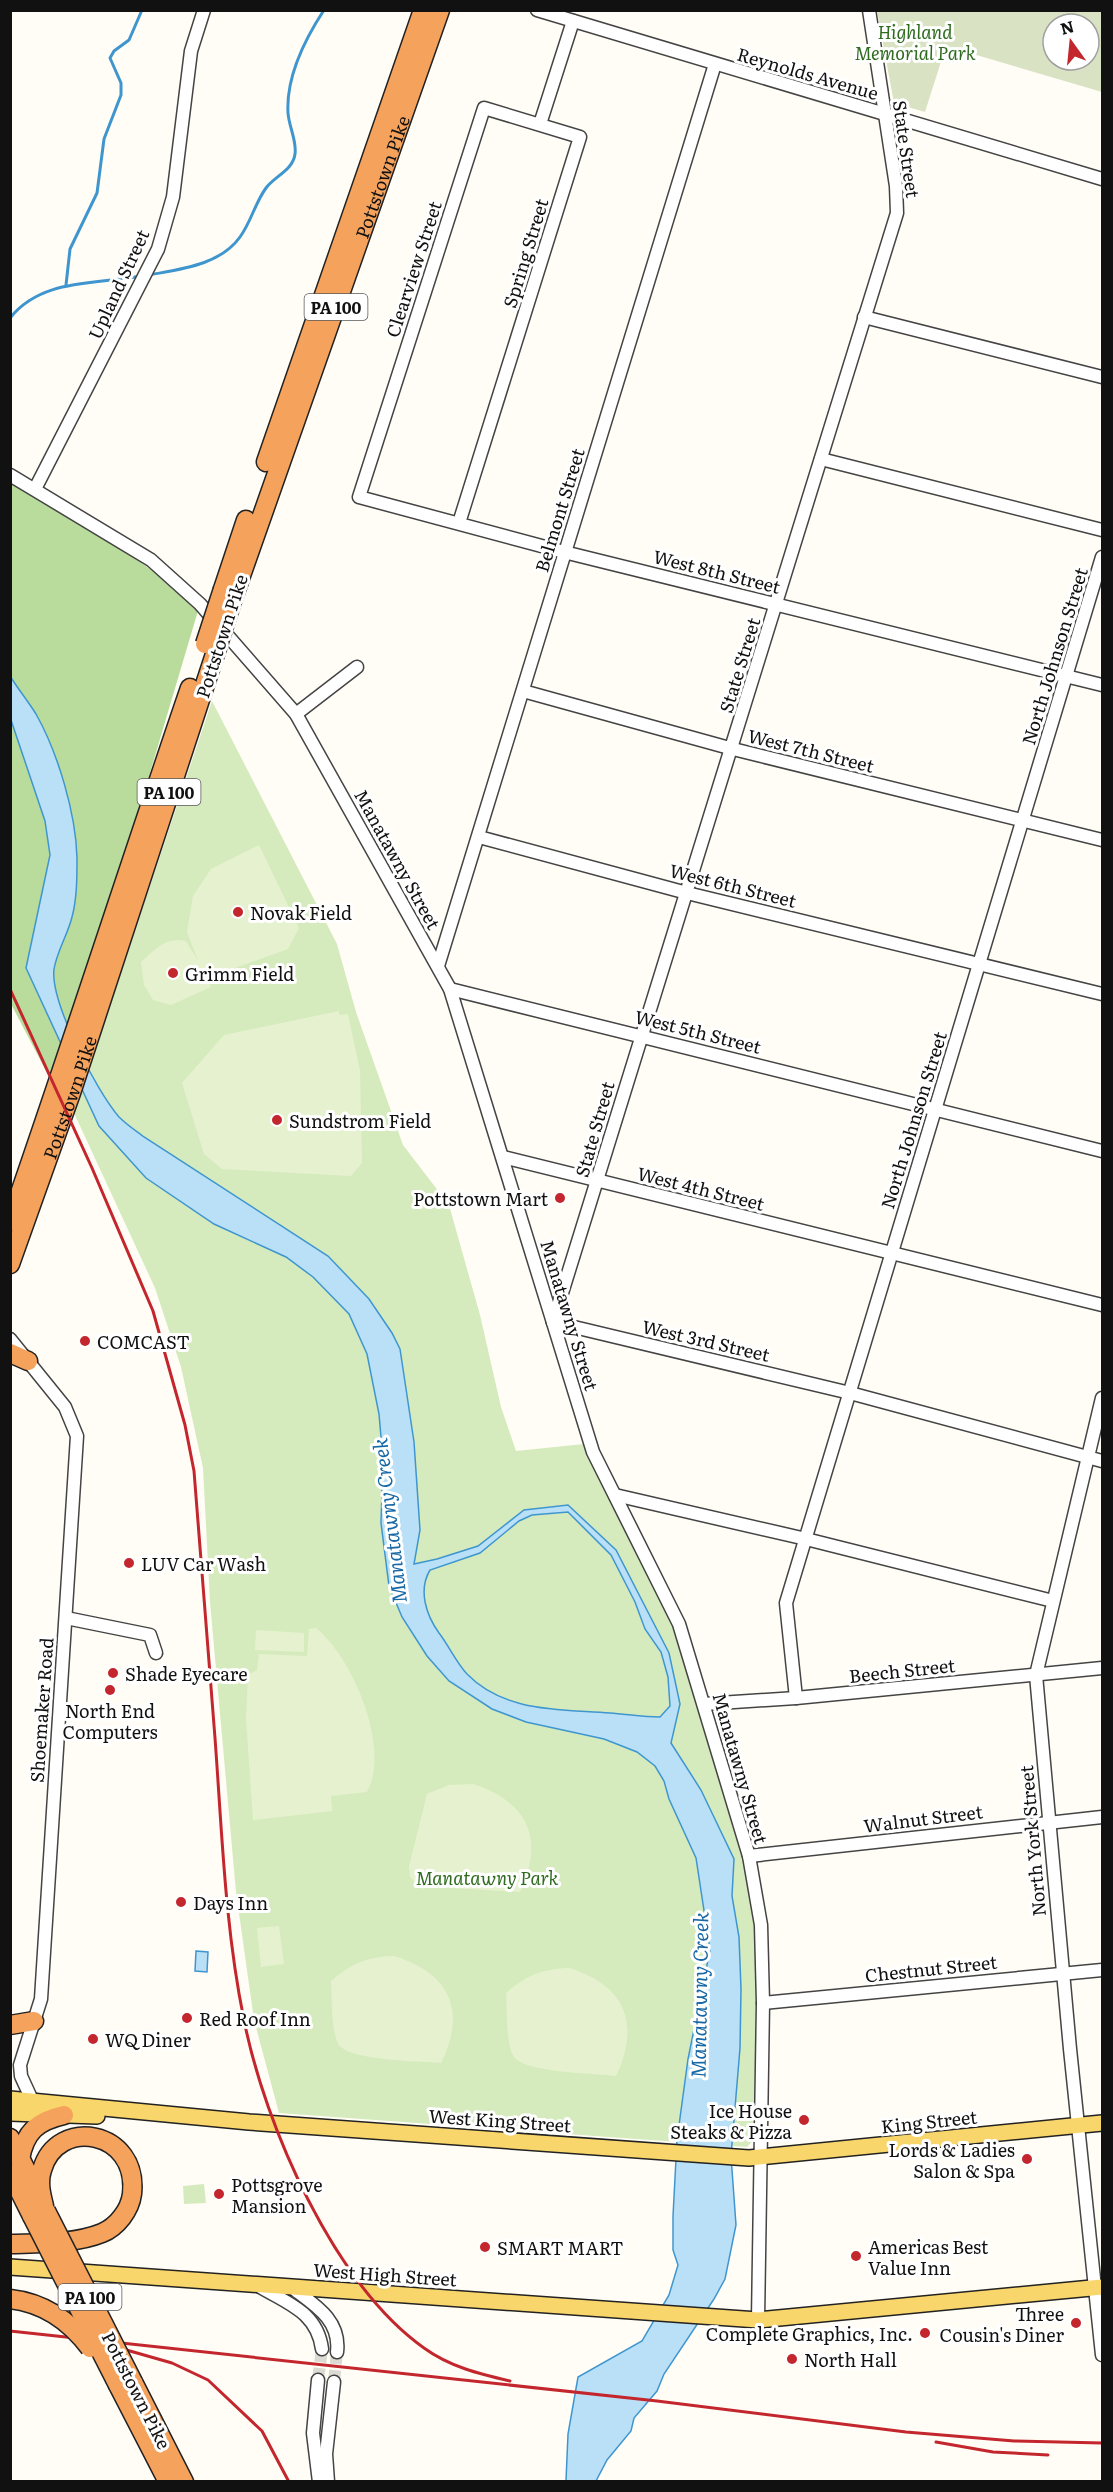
<svg xmlns="http://www.w3.org/2000/svg" width="1113" height="2492" font-family="Literata,serif">
<style>
.green{fill:#d5ebbd}
.forest{fill:#b9dc9c}
.cemetery{fill:#d9e3c4;fill-rule:evenodd}
.pitch{fill:#e6f2cf}
.water{fill:#b9e0f7;stroke:#3f96cf;stroke-width:1.5;fill-rule:evenodd}
.lines{fill:none;stroke-linecap:round;stroke-linejoin:round}
.stream{stroke:#3f96cf;stroke-width:3}
.minor-tunnel{stroke:#dbdad3;stroke-width:12;stroke-dasharray:12 6;stroke-linecap:butt}
.minor-casing{stroke:#444;stroke-width:15}
.major-casing{stroke:#222;stroke-width:18}
.highway-casing{stroke:#222;stroke-width:21}
.minor{stroke:#fff;stroke-width:12}
.major{stroke:#f9d66b;stroke-width:15}
.highway{stroke:#f5a25d;stroke-width:18}
.rail{stroke:#c4262e;stroke-width:3}
.highway-bridge-casing{stroke:#222;stroke-width:21;stroke-linecap:butt}
.highway-bridge{stroke:#f5a25d;stroke-width:18}
.poi-dot{fill:#c4262e;stroke:#fff;stroke-width:2}
.labels{text-anchor:middle;dominant-baseline:central;stroke-width:6;stroke-linejoin:round;paint-order:stroke}
.shield{fill:#fff;stroke:#585858;stroke-width:1.5}
.shield-label{font-size:16px;font-weight:bold;fill:#111}
.park-label{font-size:18px;font-style:italic;fill:#2f6b1f;stroke:#fff}
.street-label{font-size:18px;fill:#111;stroke:#fff}
.poi-label{font-size:18px;fill:#111;stroke:#fff;text-anchor:start}
.water-label{font-size:20px;font-style:italic;fill:#1768a6;stroke:#fff}
</style>
<rect width="100%" height="100%" fill="#fffdf5"/>
<g class="green">
<polygon points="212,701 337,944 356,1012 403,1145 449,1205 480,1315 501,1407 516,1451 584,1444 668,1611 682,1651 743,1858 756,1937 755,2138 747,2147 279,2113 254,2020 236,1892 210,1602 203,1468 181,1367 155,1288 74,1113"/>
<polygon points="204,2184 206,2203 184,2204 183,2186"/>
</g>
<polygon class="forest" points="10,475 35,489 200,604 56,1090 11,1004"/>
<path class="cemetery" d="M877,11H1102V92L946,46L925,112L894,103ZM1053,24H1089V60H1053Z"/>
<g class="pitch">
<path d="M259,845L299,928L288,949L207,978L211,987L171,1005L153,1000L144,985L141,962C155,949 167,936 186,941L198,961L187,932L193,896L211,869Z"/>
<polygon points="339,1011 339,1015 348,1014 360,1071 362,1163 351,1176 222,1169 204,1154 182,1083 224,1035"/>
<path d="M316,1628C353,1658 391,1748 367,1792L331,1796L332,1811L253,1820L246,1719L248,1675L257,1670L259,1654L307,1656L309,1629Z"/>
<polygon points="256,1630 304,1633 304,1652 255,1650"/>
<path d="M473,1784C528,1802 545,1839 520,1892L418,1886L410,1877L409,1866L427,1794L449,1785Z"/>
<polygon points="279,1926 284,1964 261,1967 257,1928"/>
<path d="M394,1956C450,1973 467,2011 441,2063C420,2061 351,2061 339,2045C331,2034 332,1995 331,1981C352,1963 367,1957 394,1956Z"/>
<path d="M569,1968C625,1985 641,2023 616,2076C594,2073 526,2073 514,2057C506,2046 507,2007 506,1993C527,1975 542,1969 569,1968Z"/>
</g>
<g class="water">
<path d="M10,676C18,689 28,701 36,714C58,753 76,814 77,858C77,877 77,899 72,917C68,934 57,951 54,969C50,1002 97,1092 119,1117C126,1124 136,1131 144,1137L328,1256L369,1299L392,1333L400,1349L414,1442L420,1530L414,1564L437,1559L478,1546L524,1510L568,1505L616,1550L669,1653L680,1704L671,1743L701,1790L734,1859L732,1896L739,1937L741,1989L740,2048L731,2156L736,2225L725,2279L714,2299L664,2374L657,2391L634,2418L631,2431L607,2460L596,2481H566L568,2434L578,2377L642,2341L669,2295L678,2265L673,2250V2216L677,2140L688,2059L710,1950L696,1858L669,1799L664,1781L655,1766L637,1752L604,1739L526,1722L492,1709L449,1681L427,1656L402,1617L389,1586L381,1523L383,1460L379,1414L367,1354L349,1314L313,1277L286,1257L214,1224L146,1178L99,1126L26,968L50,855L45,821L11,720ZM568,1512L611,1555L635,1602L645,1629L661,1652L668,1677L670,1706L660,1717C643,1717 626,1714 610,1713C561,1709 505,1713 467,1674C456,1662 449,1646 439,1633C426,1615 418,1590 430,1570L480,1553L519,1521L532,1515Z"/>
<polygon points="196,1951 208,1952 207,1972 195,1971"/>
</g>
<g class="lines">
<g class="stream">
<path d="M149,275C181,269 220,265 240,237C251,222 255,203 266,188C275,176 293,170 295,154C297,141 289,127 288,113C286,78 305,39 324,10"/>
<polyline points="66,285 70,249 97,193 104,139 121,95 121,83 110,58 114,51 129,40 142,10"/>
<path d="M10,318C42,278 95,285 140,276"/>
</g>
<g class="minor-tunnel">
<polyline points="318,2380 322,2349"/>
<polyline points="334,2382 337,2352"/>
</g>
<defs>
<g id="minor">
<polyline points="537,10 1102,179"/>
<polyline points="540,124 573,21"/>
<polyline points="864,317 1102,377"/>
<polyline points="821,459 1102,530"/>
<polyline points="10,475 151,560 200,604 296,714 450,989 593,1452 679,1624 749,1856 761,1925 763,2003 758,2320"/>
<polyline points="35,489 158,249 173,197 191,51 204,10"/>
<polyline points="459,523 580,137 484,108 359,497 564,552 1102,685"/>
<polyline points="523,691 733,749 1102,840"/>
<polyline points="296,714 357,667"/>
<polyline points="479,837 687,893 1102,994"/>
<polyline points="438,966 715,64"/>
<polyline points="450,989 1102,1151"/>
<polyline points="503,1157 1102,1305"/>
<polyline points="553,1322 897,213 896,186 869,10"/>
<polyline points="553,1322 850,1393 1102,1461"/>
<polyline points="10,1339 65,1407 77,1436 41,1999 20,2065 21,2076 32,2100"/>
<polyline points="1102,1398 1036,1675 1070,2049 1102,2355"/>
<polyline points="615,1495 806,1539 1053,1601"/>
<polyline points="66,1618 150,1635 156,1653"/>
<polyline points="796,1698 786,1603 1102,557"/>
<polyline points="704,1704 796,1698 1102,1668"/>
<polyline points="749,1856 1102,1817"/>
<polyline points="763,2003 1102,1970"/>
<path d="M257,2285C286,2303 317,2311 322,2349"/>
<path d="M291,2287C313,2304 341,2319 337,2352"/>
<polyline points="318,2380 313,2433 319,2482"/>
<polyline points="328,2482 326,2454 334,2382"/>
</g>
<g id="major">
<polyline points="10,2099 249,2122 749,2158 1102,2123"/>
<polyline points="10,2113 97,2116"/>
<polyline points="10,2267 758,2320 1102,2287"/>
</g>
<g id="highway">
<polyline points="266,462 423,10"/>
<polyline points="223,589 246,520"/>
<path id="s1" d="M231,604L440,10"/>
<path d="M10,1222C72,1044 129,866 190,688"/>
<path id="s2" d="M10,1264L71,1093L215,654"/>
<polyline points="10,1353 28,1361"/>
<polyline points="10,2025 34,2021"/>
<polyline points="10,2138 39,2196"/>
<path d="M20,2159C25,2132 37,2121 64,2115"/>
<polyline points="10,2172 32,2216"/>
<path d="M10,2244C39,2243 75,2244 102,2233C117,2227 130,2210 132,2194C139,2130 57,2116 42,2170C38,2182 41,2194 44,2206"/>
<polyline points="133,2382 184,2482"/>
<polyline points="118,2385 168,2482"/>
</g>
</defs>
<use href="#minor" class="minor-casing"/>
<use href="#major" class="major-casing"/>
<use href="#highway" class="highway-casing"/>
<use href="#minor" class="minor"/>
<use href="#major" class="major"/>
<use href="#highway" class="highway"/>
<g class="rail">
<path d="M10,989L92,1168L153,1311L185,1425L194,1471C201,1560 208,1649 215,1738C222,1832 225,1928 244,2020C265,2126 334,2284 424,2348C450,2367 480,2374 510,2381"/>
<polyline points="10,2331 657,2401 906,2432 1014,2441 1102,2443"/>
<polyline points="123,2349 172,2363 208,2380 262,2431 289,2482"/>
<polyline points="936,2442 993,2452 1048,2455"/>
</g>
<defs>
<g id="highway-bridge">
<polyline points="205,644 223,589"/>
<polyline points="215,654 231,604"/>
<polyline points="46,2211 133,2382"/>
<polyline points="32,2216 118,2385"/>
<path d="M10,2299C45,2303 70,2321 90,2348"/>
</g>
</defs>
<use href="#highway-bridge" class="highway-bridge-casing"/>
<use href="#highway-bridge" class="highway-bridge"/>
</g>
<g class="poi-dot">
<circle cx="238" cy="912" r="6"/>
<circle cx="173" cy="973" r="6"/>
<circle cx="277" cy="1120" r="6"/>
<circle cx="560" cy="1198" r="6"/>
<circle cx="85" cy="1341" r="6"/>
<circle cx="129" cy="1563" r="6"/>
<circle cx="113" cy="1673" r="6"/>
<circle cx="110" cy="1690" r="6"/>
<circle cx="181" cy="1902" r="6"/>
<circle cx="187" cy="2018" r="6"/>
<circle cx="93" cy="2039" r="6"/>
<circle cx="804" cy="2120" r="6"/>
<circle cx="1027" cy="2159" r="6"/>
<circle cx="219" cy="2194" r="6"/>
<circle cx="485" cy="2247" r="6"/>
<circle cx="856" cy="2256" r="6"/>
<circle cx="1076" cy="2323" r="6"/>
<circle cx="925" cy="2333" r="6"/>
<circle cx="792" cy="2359" r="6"/>
</g>
<g class="labels">
<g class="shield">
<rect x="304.5" y="294" width="63" height="26" rx="4.5"/>
<rect x="137.5" y="779" width="63" height="26" rx="4.5"/>
<rect x="58.5" y="2284" width="63" height="26" rx="4.5"/>
</g>
<g class="shield-label">
<text x="336" y="307">PA 100</text>
<text x="169" y="792">PA 100</text>
<text x="90" y="2297">PA 100</text>
</g>
<g class="park-label">
<text x="915" y="31">Highland<tspan x="915" dy="21">Memorial Park</tspan></text>
<text x="487" y="1877">Manatawny Park</text>
</g>
<g class="street-label">
<text transform="translate(808 73) rotate(16)">Reynolds Avenue</text>
<text transform="translate(907 149) rotate(82)">State Street</text>
<text stroke="none"><textPath href="#s1" startOffset="453">Pottstown Pike</textPath></text>
<text transform="translate(525 253) rotate(-73)">Spring Street</text>
<text transform="translate(413 269) rotate(-72)">Clearview Street</text>
<text transform="translate(118 284) rotate(-65)">Upland Street</text>
<text transform="translate(559 510) rotate(-73)">Belmont Street</text>
<text transform="translate(717 571) rotate(14)">West 8th Street</text>
<text transform="translate(221 636) rotate(-72)">Pottstown Pike</text>
<text transform="translate(1054 656) rotate(-73)">North Johnson Street</text>
<text transform="translate(739 665) rotate(-73)">State Street</text>
<text transform="translate(811 750) rotate(14)">West 7th Street</text>
<text transform="translate(398 859) rotate(61)">Manatawny Street</text>
<text transform="translate(733 885) rotate(14)">West 6th Street</text>
<text transform="translate(698 1031) rotate(14)">West 5th Street</text>
<text stroke="none"><textPath href="#s2" startOffset="177">Pottstown Pike</textPath></text>
<text transform="translate(913 1120) rotate(-73)">North Johnson Street</text>
<text transform="translate(594 1129) rotate(-74)">State Street</text>
<text transform="translate(701 1188) rotate(14)">West 4th Street</text>
<text transform="translate(570 1315) rotate(73)">Manatawny Street</text>
<text transform="translate(706 1340) rotate(13)">West 3rd Street</text>
<text transform="translate(902 1670) rotate(-6)">Beech Street</text>
<text transform="translate(41 1710) rotate(-86)">Shoemaker Road</text>
<text transform="translate(741 1768) rotate(74)">Manatawny Street</text>
<text transform="translate(923 1818) rotate(-7)">Walnut Street</text>
<text transform="translate(1032 1841) rotate(-95)">North York Street</text>
<text transform="translate(931 1968) rotate(-6)">Chestnut Street</text>
<text transform="translate(500 2120) rotate(4)">West King Street</text>
<text transform="translate(929 2121) rotate(-6)">King Street</text>
<text transform="translate(385 2274) rotate(4)">West High Street</text>
<text transform="translate(137 2390) rotate(63)">Pottstown Pike</text>
</g>
<g class="poi-label">
<text x="250" y="912">Novak Field</text>
<text x="185" y="973">Grimm Field</text>
<text x="289" y="1120">Sundstrom Field</text>
<text x="548" y="1198" text-anchor="end">Pottstown Mart</text>
<text x="97" y="1341">COMCAST</text>
<text x="141" y="1563">LUV Car Wash</text>
<text x="125" y="1673">Shade Eyecare</text>
<text x="110" y="1710" text-anchor="middle">North End<tspan x="110" dy="21">Computers</tspan></text>
<text x="193" y="1902">Days Inn</text>
<text x="199" y="2018">Red Roof Inn</text>
<text x="105" y="2039">WQ Diner</text>
<text x="792" y="2110" text-anchor="end">Ice House<tspan x="792" dy="21">Steaks &amp; Pizza</tspan></text>
<text x="1015" y="2149" text-anchor="end">Lords &amp; Ladies<tspan x="1015" dy="21">Salon &amp; Spa</tspan></text>
<text x="231" y="2184">Pottsgrove<tspan x="231" dy="21">Mansion</tspan></text>
<text x="868" y="2246">Americas Best<tspan x="868" dy="21">Value Inn</tspan></text>
<text x="497" y="2247">SMART MART</text>
<text x="1064" y="2313" text-anchor="end">Three<tspan x="1064" dy="21">Cousin's Diner</tspan></text>
<text x="913" y="2333" text-anchor="end">Complete Graphics, Inc.</text>
<text x="804" y="2359">North Hall</text>
</g>
<g class="water-label">
<text transform="translate(388 1521) rotate(-97)">Manatawny Creek</text>
<text transform="translate(698 1995) rotate(-89)">Manatawny Creek</text>
</g>
</g>
<rect width="1113" height="2492" fill="none" stroke="#111111" stroke-width="24"/>
<g transform="translate(1071 42) rotate(345)"><circle r="28" fill="#ffffff" stroke="#a0a0a0" stroke-width="1.5"/>
<path d="M0-4.5L10 22L0 15L-10 22Z" fill="#c4262e"/>
<text y="-9" font-size="16" font-weight="bold" text-anchor="middle" fill="#111111">N</text>
</g>
</svg>
